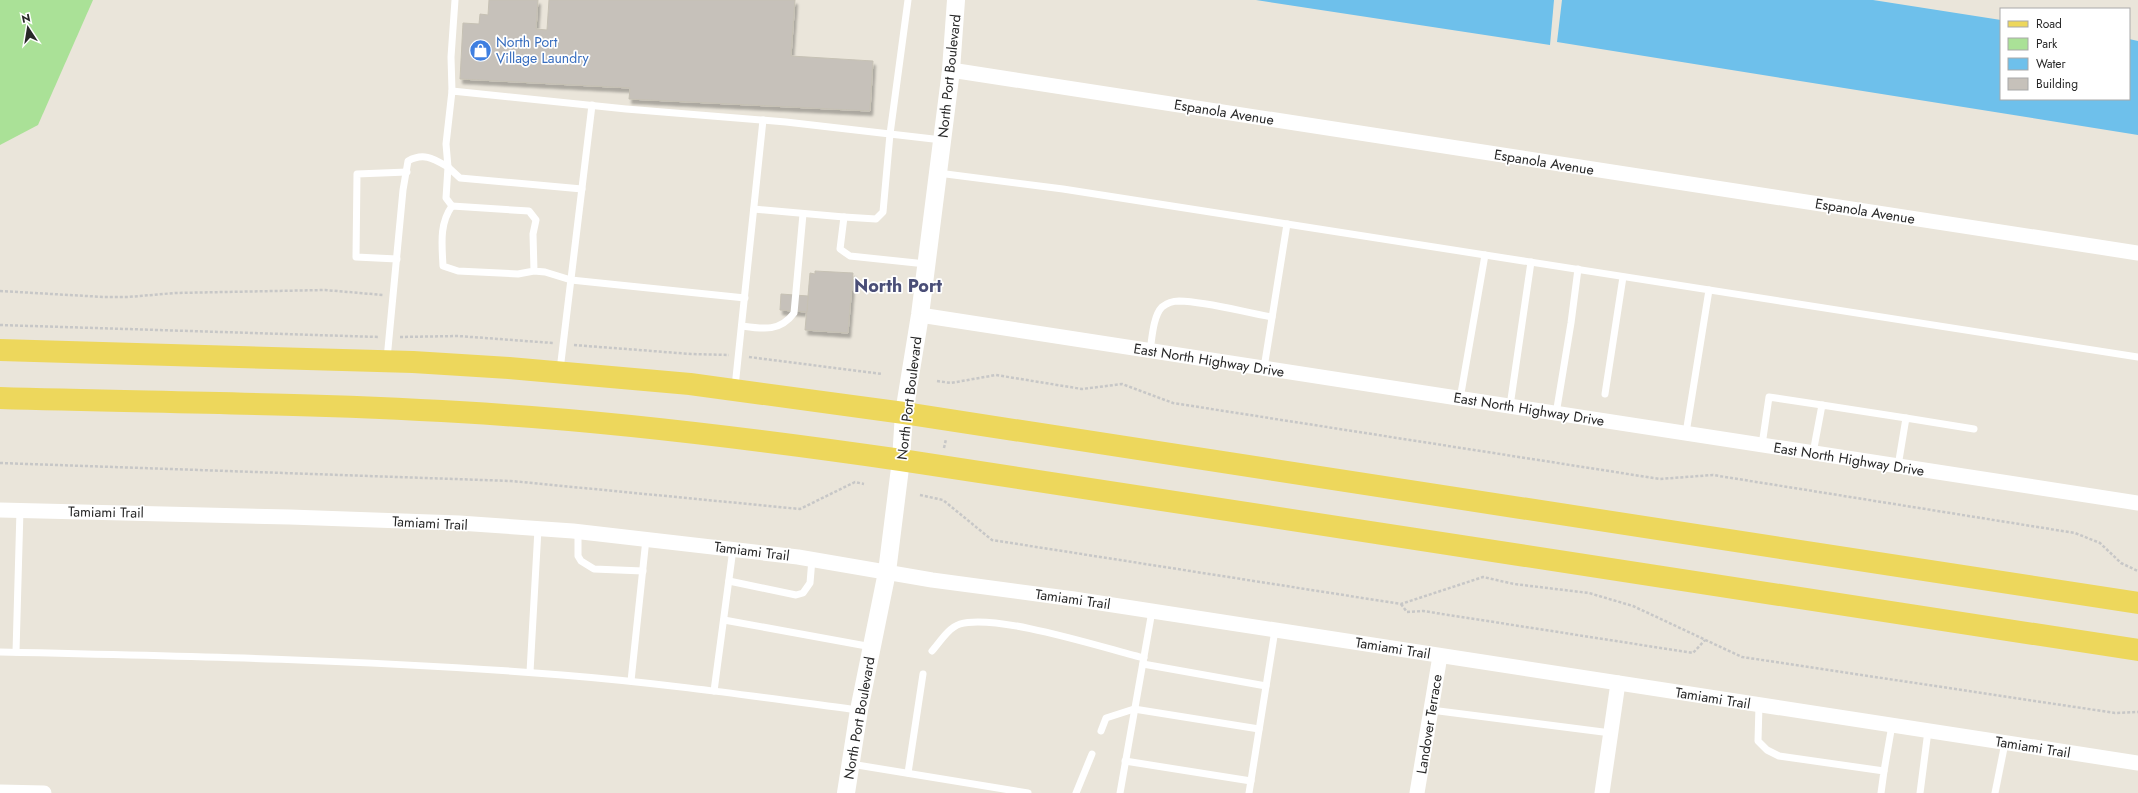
<svg xmlns="http://www.w3.org/2000/svg" width="2138" height="793" font-family="Jost,sans-serif">
<style>
.green{fill:#aae197}
.water{fill:#6ec0eb}
.building{fill:#c6c1ba;stroke:#c6c1b4;filter:url(#shadow)}
.lines{fill:none;stroke-linecap:round;stroke-linejoin:round}
.path{stroke:#c7c7c7;stroke-width:2.5;stroke-dasharray:3 2;stroke-linecap:butt}
.service{stroke:#fff;stroke-width:7}
.minor{stroke:#fff;stroke-width:15}
.tertiary{stroke:#fff;stroke-width:18}
.primary{stroke:#edd75c;stroke-width:22}
.labels{text-anchor:middle;dominant-baseline:central;stroke-width:3.5;stroke-linejoin:round;paint-order:stroke}
.shop-label{font-size:14px;fill:#366cbe;stroke:#fff;text-anchor:start}
.street-label{font-size:14px;fill:#282828;stroke:#fff}
.district-label{font-size:18px;font-weight:bold;fill:#4a4e77;stroke:#fff}
</style>
<defs>
<filter id="shadow"><feDropShadow dx="2.5" dy="4.5" stdDeviation="1" flood-color="#0004"/></filter>
</defs>
<rect width="100%" height="100%" fill="#eae5da"/>
<polygon class="green" points="0,0 93,0 38,125 0,145"/>
<g class="water">
<polygon points="1256,0 1554,0 1550,45"/>
<polygon points="1562,0 1873,0 2001,20 2001,99 2129,99 2129,39 2138,41 2138,135 1557,42"/>
</g>
<g class="building">
<polygon points="489,0 538,0 536,29 547,30 549,0 795,0 791,56 873,61 870,111 629,99 630,88 460,79 463,23 479,24 480,14 488,15"/>
<polygon points="815,271 853,273 848,333 805,330 810,273 815,274"/>
<polygon points="781,294 808,296 807,312 780,310"/>
</g>
<g class="lines">
<g class="path">
<polyline points="0,291 104,297 128,297 175,293 325,290 383,295"/>
<polyline points="0,325 379,337"/>
<polyline points="400,337 458,336 553,343"/>
<polyline points="574,345 691,354 729,355"/>
<polyline points="749,357 882,374"/>
<polyline points="937,381 951,383 996,375 1082,389 1122,384 1173,403 1660,479 1713,475 2075,533 2100,543 2121,563 2138,571"/>
<polyline points="944,448 946,439"/>
<polyline points="0,463 511,481 800,509 855,482 864,484"/>
<polyline points="920,495 943,500 992,540 1401,604 1483,577 1514,584 1589,593 1633,606 1742,657 2115,713 2138,712"/>
<polyline points="1401,604 1407,612 1423,611 1693,653 1705,640"/>
</g>
<g class="service">
<polyline points="452,91 451,57 455,0"/>
<polyline points="448,167 460,178 582,189"/>
<polyline points="448,167 446,198 452,206"/>
<polyline points="938,173 1063,189 2138,357"/>
<polyline points="754,209 844,217 840,249 850,256 926,264"/>
<polyline points="844,217 876,219 883,212 890,134 908,0"/>
<polyline points="397,259 356,257 357,174 407,172"/>
<path d="M534,271L533,234L536,220L529,211L452,206C439,224 442,245 443,266L458,271L518,274L534,271L545,272L571,280L745,298"/>
<path d="M742,326C763,329 780,332 794,313L803,214"/>
<path d="M1150,351C1152,339 1153,316 1162,307C1167,303 1172,301 1179,301C1210,302 1242,312 1272,317"/>
<path d="M387,359L403,190L408,161C424,152 434,159 448,167L446,144L452,91L626,109L786,122L942,140"/>
<polyline points="1264,368 1287,224"/>
<polyline points="560,370 592,105"/>
<polyline points="735,387 763,120"/>
<polyline points="1605,394 1623,277"/>
<polyline points="1460,399 1485,255"/>
<polyline points="1510,406 1531,262"/>
<polyline points="1556,414 1571,323 1578,269"/>
<polyline points="1686,433 1709,290"/>
<polyline points="1762,445 1769,397 1822,405"/>
<polyline points="1813,453 1822,405 1906,418"/>
<polyline points="1898,466 1906,418 1974,429"/>
<polyline points="578,532 578,556 581,561 594,569 643,571"/>
<polyline points="729,581 796,595 803,593 810,583 812,559"/>
<polyline points="724,620 872,647"/>
<path d="M932,651C940,642 948,628 960,624C996,613 1104,648 1144,658"/>
<path d="M0,652C188,656 375,660 562,675C662,683 760,697 859,710"/>
<polyline points="16,652 20,510"/>
<polyline points="1143,664 1266,686"/>
<polyline points="530,672 538,529"/>
<polyline points="631,681 646,539"/>
<polyline points="714,691 733,549"/>
<polyline points="1759,705 1758,741 1767,750 1779,756 1884,771 1881,793"/>
<polyline points="1431,710 1611,733"/>
<polyline points="1101,731 1106,718 1134,709 1259,729"/>
<polyline points="1125,761 1251,781"/>
<polyline points="851,764 1028,793"/>
<polyline points="1884,771 1892,725"/>
<polyline points="908,773 923,674"/>
<polyline points="1076,793 1092,754"/>
<polyline points="1120,793 1152,611"/>
<polyline points="1249,793 1275,630"/>
<polyline points="1920,793 1928,731"/>
<polyline points="1995,793 2005,743"/>
</g>
<g class="minor">
<polyline points="951,70 2138,253"/>
<polyline points="920,315 2138,503"/>
<polyline points="0,510 290,517 459,523 573,531 798,557 932,580 1074,599 2138,763"/>
<polyline points="0,792 44,793"/>
<polyline points="1417,793 1440,656"/>
<polyline points="1602,793 1618,683"/>
</g>
<polyline class="tertiary" points="846,793 859,710 887,572 901,460 904,413 920,315 951,70 956,0"/>
<g class="primary">
<polyline points="0,350 413,362 509,368 690,384 904,413 2138,603"/>
<path d="M0,398C168,403 336,403 504,415C637,424 769,441 901,460L2138,650"/>
</g>
</g>
<defs>
<symbol id="shop-disc" viewBox="-11 -11 22 22"><circle r="9.5" fill="#3f7fe0" stroke="#fff"/><path d="M-5-2.5h2.3a2.7 3.5 0 0 1 5.4 0H5L5.5 6h-11ZM-1.5-2.5h3a1.5 2.3 0 0 0-3 0Z" fill="#fff"/></symbol>
</defs>
<g fill-rule="evenodd">
<use href="#shop-disc" x="468" y="38" width="25" height="25"/>
</g>
<g class="labels">
<g class="shop-label">
<text x="496" y="42">North Port<tspan x="496" dy="16">Village Laundry</tspan></text>
</g>
<g class="street-label">
<text transform="translate(949 76) rotate(-84)">North Port Boulevard</text>
<text transform="translate(1224 112) rotate(9)">Espanola Avenue</text>
<text transform="translate(1544 162) rotate(9)">Espanola Avenue</text>
<text transform="translate(1865 211) rotate(9)">Espanola Avenue</text>
<text transform="translate(1209 360) rotate(9)">East North Highway Drive</text>
<text transform="translate(909 398) rotate(-83)">North Port Boulevard</text>
<text transform="translate(1529 409) rotate(9)">East North Highway Drive</text>
<text transform="translate(1849 459) rotate(9)">East North Highway Drive</text>
<text transform="translate(106 512) rotate(1)">Tamiami Trail</text>
<text transform="translate(430 523) rotate(3)">Tamiami Trail</text>
<text transform="translate(752 551) rotate(7)">Tamiami Trail</text>
<text transform="translate(1073 599) rotate(8)">Tamiami Trail</text>
<text transform="translate(1393 648) rotate(9)">Tamiami Trail</text>
<text transform="translate(1713 698) rotate(9)">Tamiami Trail</text>
<text transform="translate(859 718) rotate(-80)">North Port Boulevard</text>
<text transform="translate(1429 724) rotate(-81)">Landover Terrace</text>
<text transform="translate(2033 747) rotate(9)">Tamiami Trail</text>
</g>
<g class="district-label">
<text x="898" y="286">North Port</text>
</g>
</g>
<rect x="2000" y="8" width="130" height="92" fill="#ffffff" stroke="#a9a9a9"/>
<rect x="2008" y="21" width="20" height="6" fill="#edd75c" stroke="#a9a9a9"/>
<text x="2036" y="28" font-size="12" fill="#282828">Road</text>
<rect x="2008" y="38" width="20" height="12" fill="#aae197" stroke="#a9a9a9"/>
<text x="2036" y="48" font-size="12" fill="#282828">Park</text>
<rect x="2008" y="58" width="20" height="12" fill="#6ec0eb" stroke="#a9a9a9"/>
<text x="2036" y="68" font-size="12" fill="#282828">Water</text>
<rect x="2008" y="78" width="20" height="12" fill="#c6c1ba" stroke="#a9a9a9"/>
<text x="2036" y="88" font-size="12" fill="#282828">Building</text>
<g transform="translate(28 28) rotate(348)" stroke="#ffffff" stroke-width="3" paint-order="stroke">
<path d="M0-3L7 15L0 10L-7 15Z" fill="#282828"/>
<text y="-6" font-size="11" font-weight="bold" text-anchor="middle" fill="#282828">N</text>
</g>
</svg>
